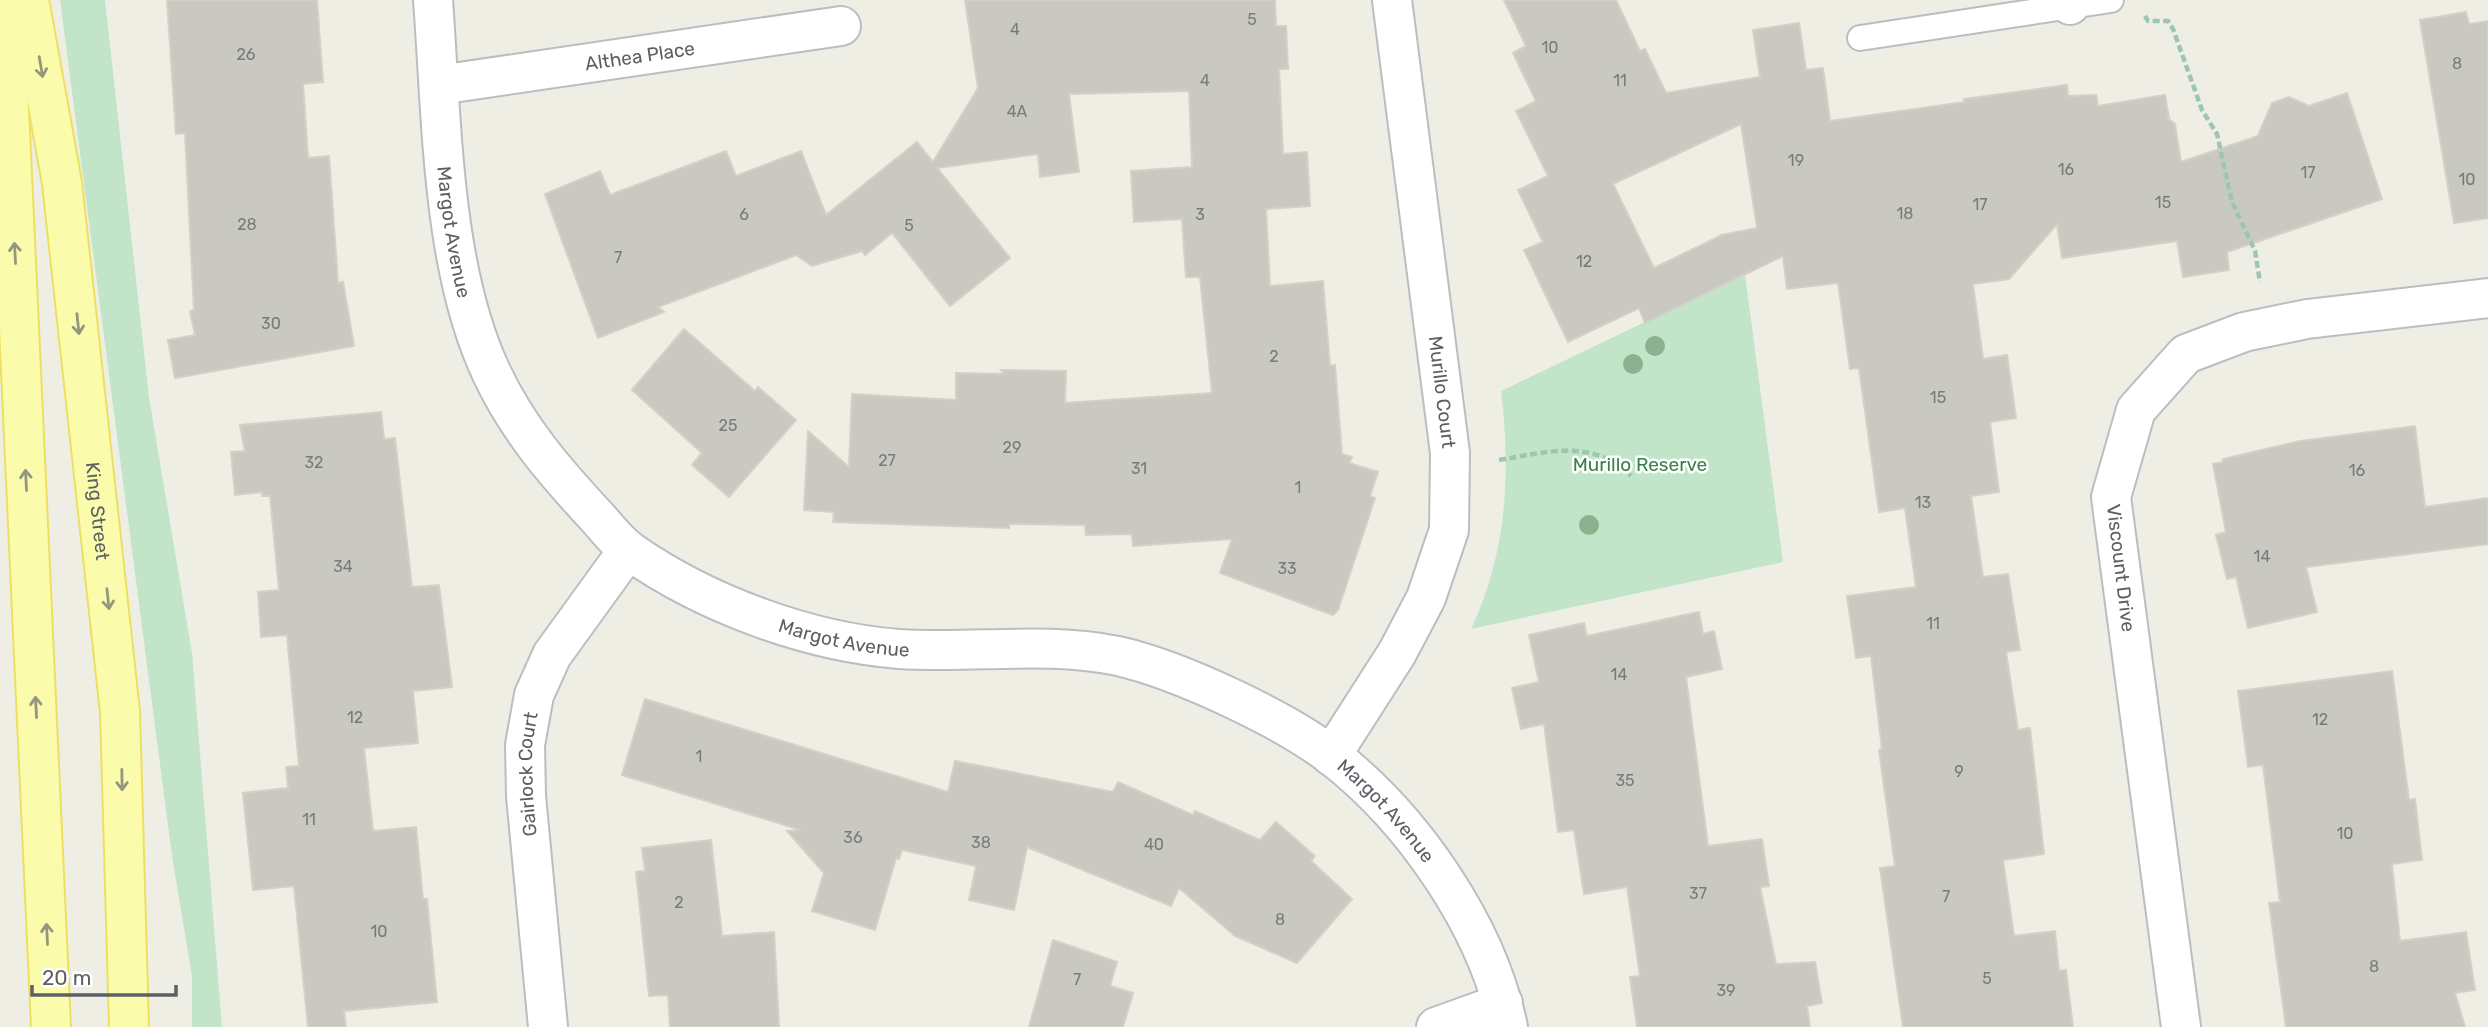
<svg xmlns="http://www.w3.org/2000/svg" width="2488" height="1027" font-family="Rubik,sans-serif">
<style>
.green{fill:#c2e5c9}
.building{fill:#cac9c1;stroke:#d3d1c3;stroke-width:2;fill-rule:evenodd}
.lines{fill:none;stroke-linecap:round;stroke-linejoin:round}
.lane-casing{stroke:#bcbdc3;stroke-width:28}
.street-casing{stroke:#bcbdc3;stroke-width:42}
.primary-casing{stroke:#ede060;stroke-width:42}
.path{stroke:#9cc6b0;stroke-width:4.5;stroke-dasharray:7 3.5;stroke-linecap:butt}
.lane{stroke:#fff;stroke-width:24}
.street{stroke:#fff;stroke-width:38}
.primary{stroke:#fafcac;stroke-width:38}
.tree{fill:#8ab28f}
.oneway{stroke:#94967e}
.labels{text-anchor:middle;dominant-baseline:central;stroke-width:5;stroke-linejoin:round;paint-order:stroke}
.number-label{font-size:16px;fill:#787a7c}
.street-label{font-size:19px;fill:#5d5f65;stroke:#fff}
.park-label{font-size:19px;fill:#378149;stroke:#fff}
</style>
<rect width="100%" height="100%" fill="#efeee5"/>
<g class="green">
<polygon points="60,0 105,0 149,397 192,653 222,1027 192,1027 192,977 172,856"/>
<path d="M1745,274L1783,562L1471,629C1507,553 1511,473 1501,391Z"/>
</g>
<g class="building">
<polygon points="167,0 317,0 323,82 303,84 308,158 329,156 338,283 343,282 354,346 175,378 168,340 195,335 190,311 194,310 185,133 176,134"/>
<polygon points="965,0 1275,0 1276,26 1286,26 1288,69 1279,69 1283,154 1307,152 1310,206 1266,209 1270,286 1323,281 1330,366 1335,365 1342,454 1352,457 1349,463 1378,472 1370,496 1375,498 1338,610 1333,615 1220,573 1232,539 1133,546 1132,534 1086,535 1085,525 1009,524 1009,528 833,522 834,512 804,510 808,431 849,467 852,394 956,400 956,373 1005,374 1001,370 1066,371 1065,403 1212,393 1200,277 1186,277 1182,219 1134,222 1131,171 1192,167 1189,91 1069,94 1079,172 1040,177 1038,154 937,168 1010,258 950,306 892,233 865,255 862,251 812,266 796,255 658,307 664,312 598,338 545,194 600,171 610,195 726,151 736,176 801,151 826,215 917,142 933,162 978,88"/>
<path d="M1504,0H1616L1640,51L1645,49L1666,93L1760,77L1753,30L1799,23L1806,70L1823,68L1830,121L1965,102L1964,99L2067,85L2068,96L2096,95L2098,106L2165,95L2169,119L2175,124L2181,162L2258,136L2272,103L2289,97L2309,106L2347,93L2382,199L2227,252L2229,270L2183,277L2177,241L2062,258L2057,224L2009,279L1973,284L1983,359L2007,355L2016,418L1990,422L1999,492L1971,496L1983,577L2008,574L2020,650L2006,652L2018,730L2030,728L2044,854L2003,860L2014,936L2055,931L2059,971L2066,970L2073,1027H1903L1880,868L1895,866L1879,750L1882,749L1871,656L1856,658L1847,596L1916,587L1905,508L1879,512L1859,368L1850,369L1838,283L1787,289L1783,256L1645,323L1639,308L1568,342L1524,250L1543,242L1518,190L1548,176L1516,111L1536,101L1513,53L1526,46ZM1741,124L1757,228L1722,235L1654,268L1613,184Z"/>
<polygon points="2466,12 2469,24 2488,21 2488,218 2454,223 2420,20"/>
<polygon points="684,329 755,391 758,387 796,420 729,497 692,465 702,453 632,390"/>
<polygon points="381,412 384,439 395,438 412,587 439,585 452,687 413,691 418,743 364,748 373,831 416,827 423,899 427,899 437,1002 344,1011 346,1027 308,1027 294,886 253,890 243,793 288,788 286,767 299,766 287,635 261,637 258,592 279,590 270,496 262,496 262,492 235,495 231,452 245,451 240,425"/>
<polygon points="2415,426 2425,507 2488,498 2488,544 2306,567 2317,612 2248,628 2236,577 2227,579 2216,535 2226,532 2213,464 2223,462 2223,459 2300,441"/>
<polygon points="1699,612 1703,634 1714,631 1722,669 1686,677 1708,846 1762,839 1769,886 1760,887 1776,964 1815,962 1822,1003 1807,1006 1810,1027 1637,1027 1630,977 1640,976 1627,887 1584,894 1574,830 1558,832 1544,724 1521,729 1512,688 1539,682 1529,635 1584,623 1587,636"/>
<polygon points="2392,671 2409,800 2415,799 2422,860 2392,864 2400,941 2466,932 2475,990 2455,993 2465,1027 2286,1027 2269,903 2280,902 2263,765 2248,767 2238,691"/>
<polygon points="645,699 948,792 955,761 1113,792 1118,782 1193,815 1195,811 1260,840 1276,822 1315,856 1311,861 1352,899 1297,963 1235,936 1179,888 1171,906 1027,847 1014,910 969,900 976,866 902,850 899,859 896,858 875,930 812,911 824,873 787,831 801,830 622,775"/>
<polygon points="711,840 722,936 774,932 779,1027 670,1027 668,995 649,996 636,872 645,871 642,848"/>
<polygon points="1053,940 1117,962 1110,986 1133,993 1123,1027 1029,1027"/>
</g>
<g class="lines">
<defs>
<polyline id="lane" points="1860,38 2111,0"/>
<g id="street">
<path id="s1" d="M433,0C442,117 441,267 492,374C518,429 555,472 596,516C607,528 618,543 631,552C706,604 808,642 899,649C972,654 1045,641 1118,656C1179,670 1282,718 1332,756C1413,819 1487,926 1508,1027"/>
<polyline points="2069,0 2070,5"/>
<path id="s2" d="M439,85L841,26"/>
<polyline points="1331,756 1397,653 1426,598 1449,530 1450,453 1392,0"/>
<path id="s3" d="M548,1027L526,796L525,745L534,695L552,655L628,550"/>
<polyline points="1436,1027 1503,1003"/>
<polyline points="2181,1027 2111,497 2136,410 2186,354 2244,332 2307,319 2488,298"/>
</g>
<g id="primary">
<polyline points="4,0 51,1027"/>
<path id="s4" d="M29,0L62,183L120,712L129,1027"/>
</g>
</defs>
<use href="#lane" class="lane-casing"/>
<use href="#street" class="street-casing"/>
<use href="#primary" class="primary-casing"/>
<g class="path">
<polyline points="2145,16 2148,21 2168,21 2173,29 2202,110 2217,134 2232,202 2255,251 2260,282"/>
<path d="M1499,460C1547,452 1593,438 1631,476"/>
</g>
<use href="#lane" class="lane"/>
<use href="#street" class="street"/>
<use href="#primary" class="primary"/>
</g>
<g class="tree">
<circle cx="1655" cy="346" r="10"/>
<circle cx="1633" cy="364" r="10"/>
<circle cx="1589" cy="525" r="10"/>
</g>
<defs><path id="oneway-shaft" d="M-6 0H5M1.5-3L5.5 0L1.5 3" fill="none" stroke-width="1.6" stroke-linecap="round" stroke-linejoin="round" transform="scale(1.75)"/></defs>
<g class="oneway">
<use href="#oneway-shaft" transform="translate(41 67) rotate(80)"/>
<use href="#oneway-shaft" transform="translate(15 253) rotate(-93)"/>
<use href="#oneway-shaft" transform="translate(78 324) rotate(84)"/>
<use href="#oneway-shaft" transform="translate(26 480) rotate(-93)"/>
<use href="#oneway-shaft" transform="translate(108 599) rotate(84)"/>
<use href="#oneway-shaft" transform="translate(36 707) rotate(-93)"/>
<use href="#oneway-shaft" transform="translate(122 780) rotate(89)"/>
<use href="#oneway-shaft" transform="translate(47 934) rotate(-93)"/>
</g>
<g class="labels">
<g class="number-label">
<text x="1252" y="19">5</text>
<text x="1015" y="29">4</text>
<text x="1550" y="47">10</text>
<text x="246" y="54">26</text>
<text x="2457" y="63">8</text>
<text x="1205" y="80">4</text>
<text x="1620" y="80">11</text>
<text x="1017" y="111">4A</text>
<text x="1796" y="160">19</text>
<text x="2066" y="169">16</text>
<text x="2308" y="172">17</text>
<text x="2467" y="179">10</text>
<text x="2163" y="202">15</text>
<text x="1980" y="204">17</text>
<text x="1905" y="213">18</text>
<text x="744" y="214">6</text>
<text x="1200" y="214">3</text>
<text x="247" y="224">28</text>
<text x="909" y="225">5</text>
<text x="618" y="257">7</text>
<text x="1584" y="261">12</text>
<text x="271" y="323">30</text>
<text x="1274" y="356">2</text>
<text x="1938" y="397">15</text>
<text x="728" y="425">25</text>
<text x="1012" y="447">29</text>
<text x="887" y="460">27</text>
<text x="314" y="462">32</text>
<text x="1139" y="468">31</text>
<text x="2357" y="470">16</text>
<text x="1298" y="487">1</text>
<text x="1923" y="502">13</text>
<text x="2262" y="556">14</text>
<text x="343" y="566">34</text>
<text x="1287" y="568">33</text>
<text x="1933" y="623">11</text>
<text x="1619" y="674">14</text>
<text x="355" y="717">12</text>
<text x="2320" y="719">12</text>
<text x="699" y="756">1</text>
<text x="1959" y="771">9</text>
<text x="1625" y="780">35</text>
<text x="309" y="819">11</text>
<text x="2345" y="833">10</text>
<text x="853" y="837">36</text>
<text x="981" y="842">38</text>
<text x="1154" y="844">40</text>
<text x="1698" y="893">37</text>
<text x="1946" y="896">7</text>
<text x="679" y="902">2</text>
<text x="1280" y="919">8</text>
<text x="379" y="931">10</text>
<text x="2374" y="966">8</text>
<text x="1987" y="978">5</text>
<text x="1077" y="979">7</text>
<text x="1726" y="990">39</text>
</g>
<g class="street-label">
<text stroke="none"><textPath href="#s2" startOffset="203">Althea Place</textPath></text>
<text stroke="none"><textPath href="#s1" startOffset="233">Margot Avenue</textPath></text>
<text transform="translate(1442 392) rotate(83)">Murillo Court</text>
<text stroke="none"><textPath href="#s4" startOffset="516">King Street</textPath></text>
<text transform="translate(2121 568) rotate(83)">Viscount Drive</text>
<text stroke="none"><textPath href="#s1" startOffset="840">Margot Avenue</textPath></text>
<text stroke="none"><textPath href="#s3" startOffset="254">Gairlock Court</textPath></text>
<text stroke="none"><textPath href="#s1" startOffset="1430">Margot Avenue</textPath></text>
</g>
<g class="park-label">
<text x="1640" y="464">Murillo Reserve</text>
</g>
</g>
<path d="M32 985v10h144v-10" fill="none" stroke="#5d5f65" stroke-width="3.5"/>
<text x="42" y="985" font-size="21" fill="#5d5f65" stroke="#ffffff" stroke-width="5" paint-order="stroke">20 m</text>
</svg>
